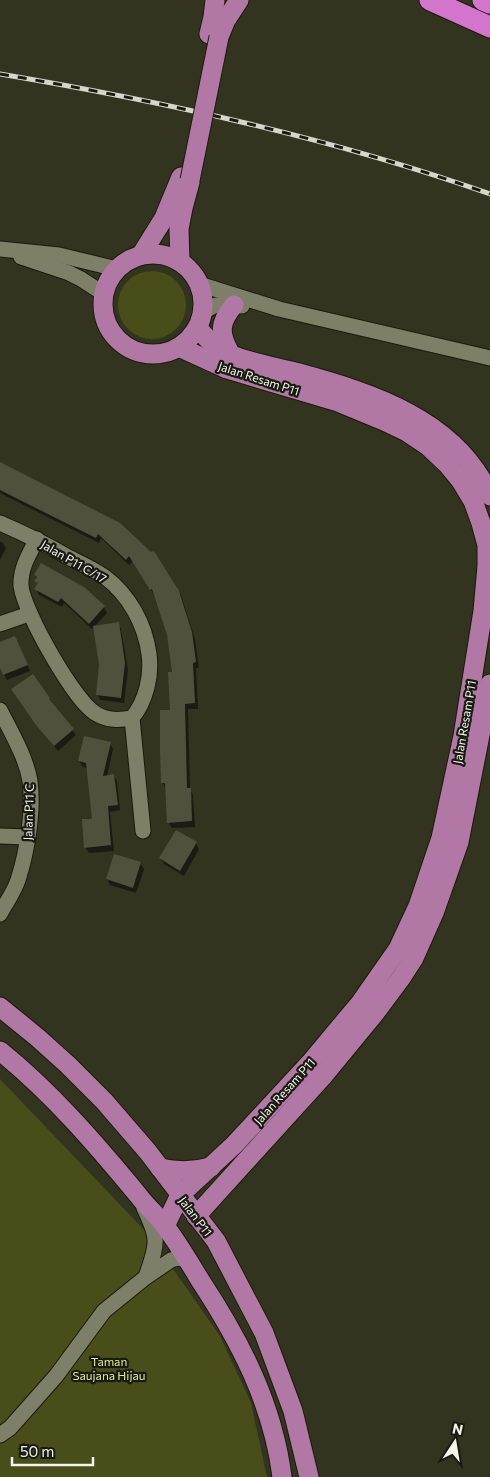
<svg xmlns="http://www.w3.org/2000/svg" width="490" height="1477" font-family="Commissioner,sans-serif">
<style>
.green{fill:#494d1a}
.shadow{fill:#0007}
.building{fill:#4f513c}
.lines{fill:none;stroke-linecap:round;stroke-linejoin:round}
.minor-casing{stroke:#1a1b08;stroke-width:17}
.major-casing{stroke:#1a1b08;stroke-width:21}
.highway-casing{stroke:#1a1b08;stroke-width:23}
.minor{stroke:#7d7f69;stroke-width:15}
.major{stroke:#b178a5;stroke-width:19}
.highway{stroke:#d374cd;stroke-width:21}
.rail-casing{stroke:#d6d7ca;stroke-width:5}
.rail{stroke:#191a12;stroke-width:3;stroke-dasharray:9;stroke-linecap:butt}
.major-bridge-casing{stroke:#1a1b08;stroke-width:21;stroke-linecap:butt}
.major-bridge{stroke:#b178a5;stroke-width:19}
.labels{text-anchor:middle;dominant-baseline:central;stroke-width:4.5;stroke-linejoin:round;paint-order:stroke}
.street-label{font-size:12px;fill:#f5f6ea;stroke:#191a12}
.park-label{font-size:12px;fill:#e1e98e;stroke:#191a12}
</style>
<rect width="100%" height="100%" fill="#323420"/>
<g class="green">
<circle cx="152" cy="305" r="34"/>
<polygon points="0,1079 150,1236 220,1336 251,1403 267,1477 0,1477"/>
</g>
<g class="shadow">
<polygon points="0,463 177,589 181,595 195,639 199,668 196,668 198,709 188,709 190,789 193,795 195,827 172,828 168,822 166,790 163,783 161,750 171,712 173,673 168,635 154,595 133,561 129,565 101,538 99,543 0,493"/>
<polygon points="0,541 3,543 6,548 0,560"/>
<polygon points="35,575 84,588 104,607 107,613 94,627 118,623 121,629 128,670 124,703 100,700 97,694 101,665 94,627 92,629 64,603 62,607 39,595 36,589 38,585"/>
<polygon points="18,643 30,671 7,680 0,665 0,644"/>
<polygon points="33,676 52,705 76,735 58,751 41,730"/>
<polygon points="110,744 113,749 107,776 114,776 117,781 120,810 110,812 114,851 89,853 85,847 93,820 88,768 83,767 79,761"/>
<polygon points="196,843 199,849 184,876 164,864 160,858"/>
<polygon points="140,863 144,869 136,893 110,885 107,879"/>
</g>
<g class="building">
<polygon points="0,462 120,523 151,552 154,551 177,588 178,588 192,632 196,662 193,663 195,703 185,704 187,788 191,788 192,821 167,823 165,783 161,783 160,750 160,710 170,710 168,672 172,672 167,635 152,589 150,590 129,556 126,560 98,534 96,538 0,490"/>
<polygon points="41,563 84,587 105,606 89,624 61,598 58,602 34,589 38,583 34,581 37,577 34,575"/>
<polygon points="119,622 125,663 121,698 96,695 99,665 93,626"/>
<polygon points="15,636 28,665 3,675 0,668 0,642"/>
<polygon points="33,674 50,698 49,699 74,729 54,746 36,725 11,689"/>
<polygon points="84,736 111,742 103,776 114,774 118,805 108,806 111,845 84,848 82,819 92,819 86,763 78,761"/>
<polygon points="176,830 197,842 180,871 159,858"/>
<polygon points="114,854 141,862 133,888 106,879"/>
</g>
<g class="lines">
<defs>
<g id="minor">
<polyline points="0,249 59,255 117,269"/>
<polyline points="21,257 69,273 81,279 104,294"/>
<polyline points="199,284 279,309 490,358"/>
<polyline points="203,312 216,305 242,306"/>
<path d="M0,523C23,533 46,544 68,557C80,563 94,569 105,577C129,595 145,624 149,654C152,676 146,701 132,718C120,720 107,721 95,713C74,700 24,612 21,586C20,569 29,554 37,539"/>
<polyline points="0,624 29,614"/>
<path d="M0,710C11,732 26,757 30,781C34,810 27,852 18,880C14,892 6,903 0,914"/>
<polyline points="132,718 143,831"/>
<polyline points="0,836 28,837"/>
<path d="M144,1208C160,1241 157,1244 146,1277"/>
<polyline points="0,1435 10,1428 56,1376 104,1311 146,1277 171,1260 178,1258 188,1260"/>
</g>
<g id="major">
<polyline points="209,34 213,17 215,0"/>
<polyline points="219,37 226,20 239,0"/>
<circle cx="153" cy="304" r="50"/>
<polyline points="141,255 164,218 181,177"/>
<polyline points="180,262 179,229 183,208 190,182"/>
<path d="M197,328C204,334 211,344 219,349C243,362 273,366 299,373C372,393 457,420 490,496"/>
<path d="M230,353C219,333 219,323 234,305"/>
<polyline points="0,1007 38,1038 68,1065 104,1101 148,1152 216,1241 264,1333 293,1411 309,1477"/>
<path d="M0,1051C52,1093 95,1143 138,1195C146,1206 157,1215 165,1226C178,1243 189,1262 200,1280C240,1341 273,1404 282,1477"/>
<path d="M160,1168C178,1172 193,1172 211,1167"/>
<polyline points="196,1216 324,1075 375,1013 401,978 414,958 434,913 459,842 490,684"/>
<polyline points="165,1226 180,1195 234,1145 310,1063 361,1002 398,949 418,906 441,838 463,736 483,611 487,566 487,545 481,523 473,501 461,481 447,464 428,446 407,432 384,421 338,402 227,369 179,347"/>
</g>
<g id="highway">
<polyline points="430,0 490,27"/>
<polyline points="483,0 490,3"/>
</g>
</defs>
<use href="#minor" class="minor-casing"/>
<use href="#major" class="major-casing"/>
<use href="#highway" class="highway-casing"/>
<use href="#minor" class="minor"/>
<use href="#major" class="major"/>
<use href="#highway" class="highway"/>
<defs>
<path id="rail" d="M0,74C166,102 331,138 490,194"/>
</defs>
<use href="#rail" class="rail-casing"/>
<use href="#rail" class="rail"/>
<defs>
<polyline id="major-bridge" points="190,180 219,37"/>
</defs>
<use href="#major-bridge" class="major-bridge-casing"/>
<use href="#major-bridge" class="major-bridge"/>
</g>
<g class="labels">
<g class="street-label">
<text transform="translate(259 378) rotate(18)">Jalan Resam P11</text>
<text transform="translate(74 561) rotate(30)">Jalan P11 C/17</text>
<text transform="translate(464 722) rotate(-80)">Jalan Resam P11</text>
<text transform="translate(28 812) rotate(-88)">Jalan P11 C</text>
<text transform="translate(284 1091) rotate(-48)">Jalan Resam P11</text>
<text transform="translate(196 1216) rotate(53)">Jalan P11</text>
</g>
<g class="park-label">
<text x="109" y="1361">Taman<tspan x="109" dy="14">Saujana Hijau</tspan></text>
</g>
</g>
<g transform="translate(455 1442) rotate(12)" stroke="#191a12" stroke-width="4" paint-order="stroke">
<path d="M0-4L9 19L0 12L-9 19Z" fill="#f5f6ea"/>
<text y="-8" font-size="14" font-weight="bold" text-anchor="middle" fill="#f5f6ea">N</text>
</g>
<path d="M12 1457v8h81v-8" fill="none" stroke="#f5f6ea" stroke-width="2.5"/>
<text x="20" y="1457" font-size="15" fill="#f5f6ea" stroke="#191a12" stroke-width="4" paint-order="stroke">50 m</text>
</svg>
